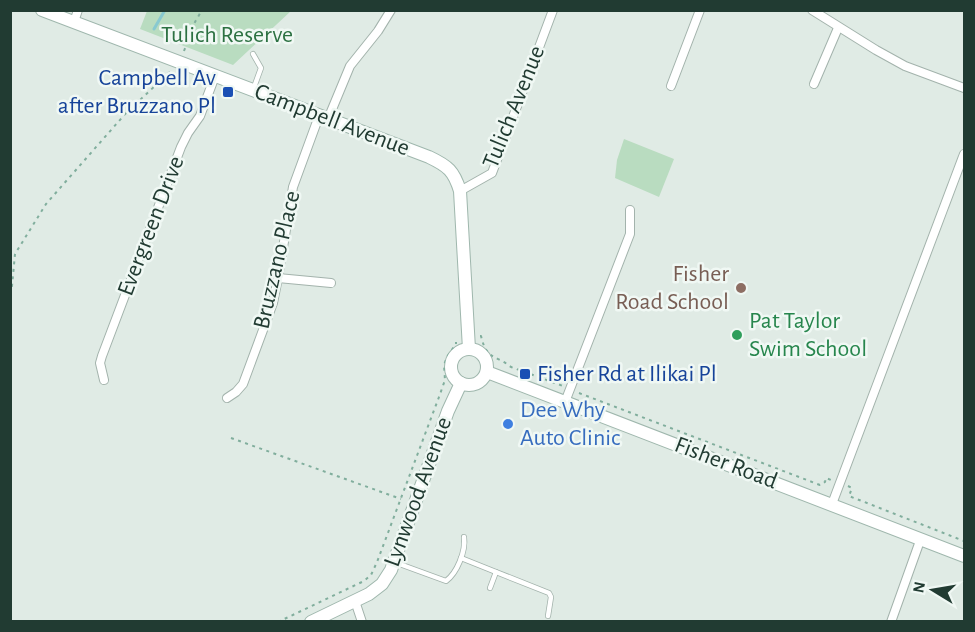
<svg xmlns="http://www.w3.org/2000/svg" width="975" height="632" font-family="'Alegreya Sans',sans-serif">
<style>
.green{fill:#b9dcc0}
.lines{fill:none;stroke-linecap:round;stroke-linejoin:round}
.stream{stroke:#88c9d0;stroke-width:3}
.service-casing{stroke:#a3b3ac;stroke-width:6}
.minor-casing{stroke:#a3b3ac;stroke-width:10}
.secondary-casing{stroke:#9fb7ad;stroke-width:14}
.path{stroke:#81ae9d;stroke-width:2;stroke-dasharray:3 4.5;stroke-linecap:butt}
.service{stroke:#fff;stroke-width:4.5}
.minor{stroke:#fff;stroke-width:8}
.secondary{stroke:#fff;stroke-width:12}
.transit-dot{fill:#1a4fb4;stroke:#f0f8f4;stroke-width:2}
.education-dot{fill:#8d6e63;stroke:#f0f8f4;stroke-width:2}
.leisure-dot{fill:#2e9e5b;stroke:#f0f8f4;stroke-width:2}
.shop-dot{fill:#3f7fe0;stroke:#f0f8f4;stroke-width:2}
.labels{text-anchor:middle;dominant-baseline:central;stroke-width:5;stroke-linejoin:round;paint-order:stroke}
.park-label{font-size:24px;fill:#2c7142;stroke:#f0f8f4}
.transit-label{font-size:24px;fill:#164399;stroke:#f0f8f4;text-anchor:end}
.street-label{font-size:24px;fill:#213b32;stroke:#f0f8f4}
.education-label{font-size:24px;fill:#785e54;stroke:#f0f8f4;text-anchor:end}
.leisure-label{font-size:24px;fill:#27864d;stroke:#f0f8f4;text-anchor:start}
.shop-label{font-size:24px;fill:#366cbe;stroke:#f0f8f4;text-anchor:start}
</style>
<rect width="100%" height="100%" fill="#e0ebe5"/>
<g class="green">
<polygon points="147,11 147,10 291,11 233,65 140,29"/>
<polygon points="624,139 674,159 659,197 615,178 617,160"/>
</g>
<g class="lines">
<polyline class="stream" points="154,29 165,10"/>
<defs>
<g id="service">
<polyline points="253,54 261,68 253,90"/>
<polyline points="461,558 496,572 490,588"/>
<path d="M394,562L446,581C457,573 466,551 464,537"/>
<polyline points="496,572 549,593 551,597 548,616"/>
</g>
<g id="minor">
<polyline points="812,10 876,50 905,66 964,88"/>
<polyline points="74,22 78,10"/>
<polyline points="814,84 838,28"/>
<polyline points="671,86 700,10"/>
<polyline points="328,119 350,66 378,31 391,10"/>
<polyline points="460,191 492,173 553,10"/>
<polyline points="278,278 331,283"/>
<polyline points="104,380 100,363 102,356 181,147 188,133 200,116 215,76"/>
<polyline points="227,398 236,392 243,384 273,303 278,278 293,187 319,116"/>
<polyline points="565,402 630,234 630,210"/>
<polyline points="832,504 964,154"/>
<polyline points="355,601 362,622"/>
<polyline points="891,622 921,538"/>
</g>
<g id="secondary">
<path d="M42,10L429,157C448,166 454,171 460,191L469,349"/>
<circle cx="469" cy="367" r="18"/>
<polyline points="487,372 964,556"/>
<polyline points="311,622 369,594 382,584 391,570 448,411 461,383"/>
</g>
</defs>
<use href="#service" class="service-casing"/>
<use href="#minor" class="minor-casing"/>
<use href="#secondary" class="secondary-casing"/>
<g class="path">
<polyline points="184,51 195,22 202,10"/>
<polyline points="10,294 12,286 15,254 46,204 126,113 171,71"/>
<path d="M480,336H481C487,361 495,354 511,367L563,386"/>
<polyline points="579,393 820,485 825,482 826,478 831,480"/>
<polyline points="231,438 401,499"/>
<polyline points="848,486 852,488 849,496 964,541"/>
<polyline points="278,622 364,581 371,575 377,562 439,397 445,380 444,365 447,357 456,344 456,342"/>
</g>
<use href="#service" class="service"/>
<use href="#minor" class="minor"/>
<use href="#secondary" class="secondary"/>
</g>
<g class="transit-dot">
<rect x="222" y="86" width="12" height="12" rx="3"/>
<rect x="519" y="368" width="12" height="12" rx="3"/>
</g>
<circle class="education-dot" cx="741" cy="288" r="6"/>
<circle class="leisure-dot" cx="737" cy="335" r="6"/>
<circle class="shop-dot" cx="508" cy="424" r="6"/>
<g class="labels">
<g class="park-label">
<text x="227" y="35">Tulich Reserve</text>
</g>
<g class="transit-label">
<text x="216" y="78">Campbell Av<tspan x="216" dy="28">after Bruzzano Pl</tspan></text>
<text x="537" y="374" text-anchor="start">Fisher Rd at Ilikai Pl</text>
</g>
<g class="street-label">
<text transform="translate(514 107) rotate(-68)">Tulich Avenue</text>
<text transform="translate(332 120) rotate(21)">Campbell Avenue</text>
<text transform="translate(151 226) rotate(-69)">Evergreen Drive</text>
<text transform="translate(277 260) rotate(-77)">Bruzzano Place</text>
<text transform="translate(726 463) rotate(21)">Fisher Road</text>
<text transform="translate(418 492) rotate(-70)">Lynwood Avenue</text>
</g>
<g class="education-label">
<text x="729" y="274">Fisher<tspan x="729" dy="28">Road School</tspan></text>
</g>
<g class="leisure-label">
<text x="749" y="321">Pat Taylor<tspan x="749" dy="28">Swim School</tspan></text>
</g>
<g class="shop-label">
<text x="520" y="410">Dee Why<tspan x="520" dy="28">Auto Clinic</tspan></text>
</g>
</g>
<rect width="975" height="632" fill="none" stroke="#213b32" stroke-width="24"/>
<g transform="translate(933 590) rotate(281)" stroke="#f0f8f4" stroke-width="4.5" paint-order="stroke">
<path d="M0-4.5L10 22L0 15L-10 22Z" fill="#213b32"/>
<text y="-9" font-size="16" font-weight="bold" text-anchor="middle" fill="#213b32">N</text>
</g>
</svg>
